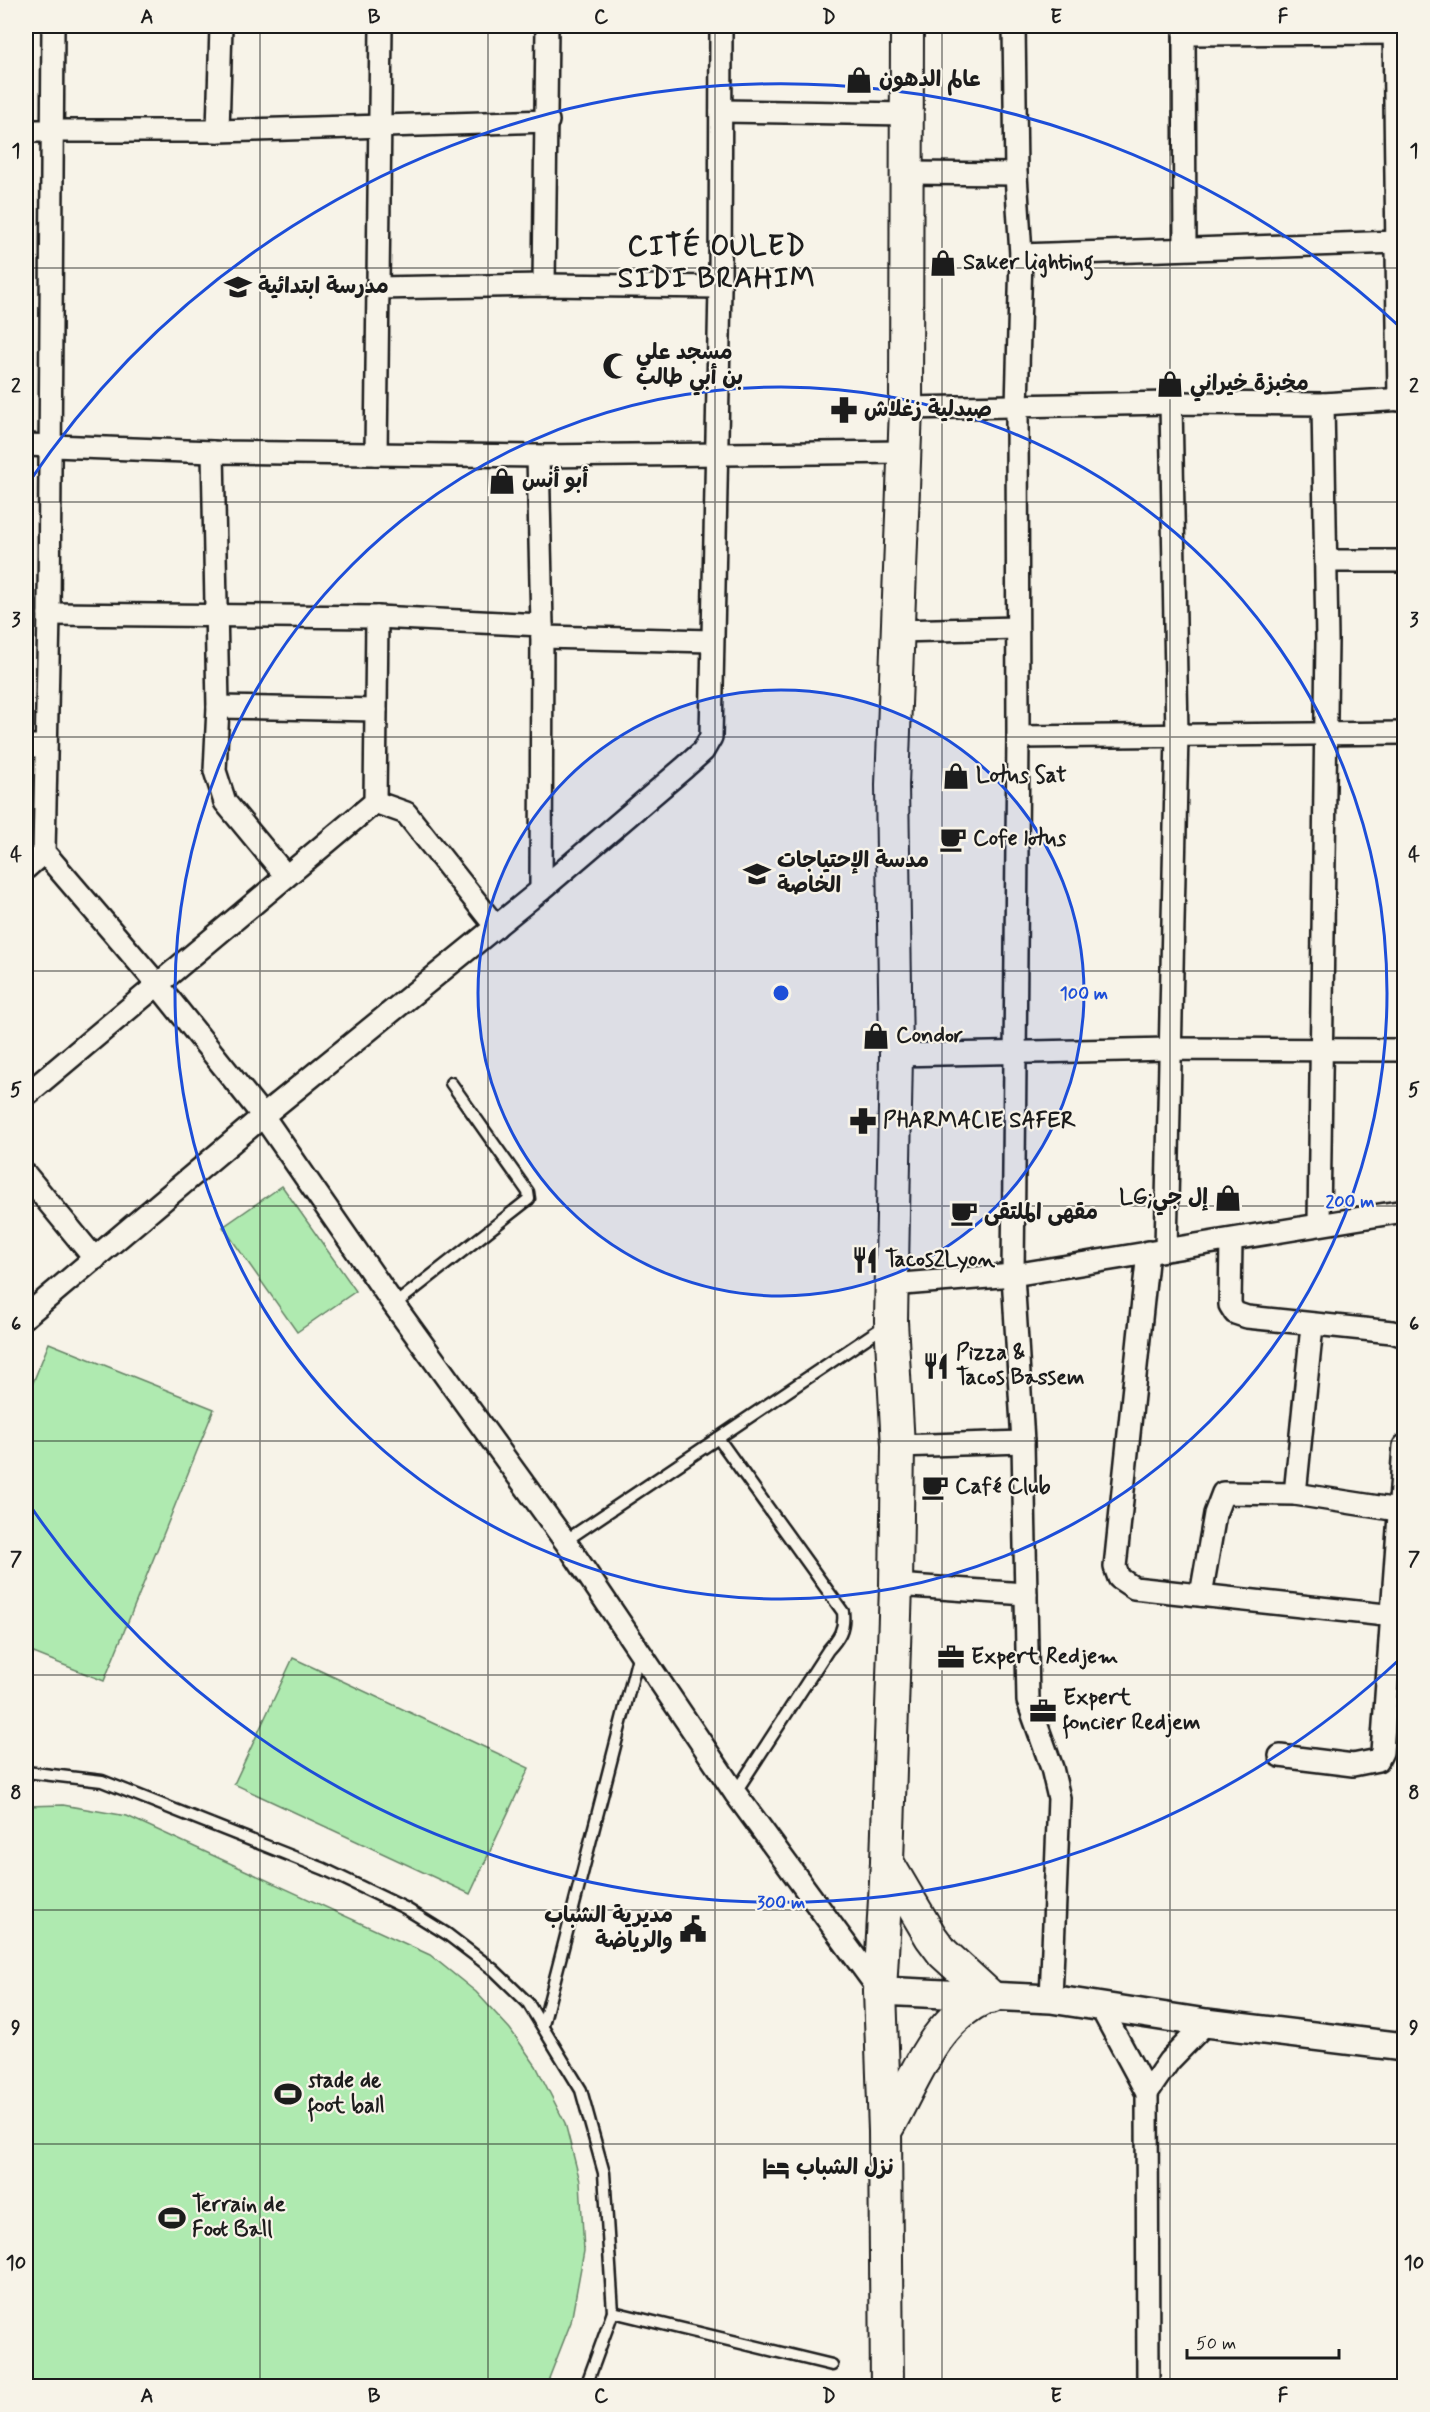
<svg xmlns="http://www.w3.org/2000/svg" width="1430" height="2412" font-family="Mynerve,'Playpen Sans Arabic',sans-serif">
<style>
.green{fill:#afeab0;stroke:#668366;stroke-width:1.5}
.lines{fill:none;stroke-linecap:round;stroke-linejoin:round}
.service-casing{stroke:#1c1c1c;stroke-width:15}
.minor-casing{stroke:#1c1c1c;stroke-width:26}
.tertiary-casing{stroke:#1c1c1c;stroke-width:32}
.secondary-casing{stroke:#1c1c1c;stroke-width:36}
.service{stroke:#f7f3e8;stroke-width:10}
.minor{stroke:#f7f3e8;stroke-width:21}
.tertiary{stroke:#f7f3e8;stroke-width:27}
.secondary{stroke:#f7f3e8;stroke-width:32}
.grid{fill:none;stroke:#1c1c1c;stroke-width:1.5;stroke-opacity:0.55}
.ring{fill:none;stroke:#1d4ed8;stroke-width:3}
.labels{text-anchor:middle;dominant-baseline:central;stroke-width:4.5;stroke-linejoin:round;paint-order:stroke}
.poi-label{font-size:22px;font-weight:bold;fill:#1c1c1c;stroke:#f7f3e8;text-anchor:start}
.district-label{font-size:28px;font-weight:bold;letter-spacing:1.5px;fill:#1c1c1c;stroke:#f7f3e8}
.centre{fill:#1d4ed8;stroke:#f7f3e8;stroke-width:3}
.ring-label{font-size:18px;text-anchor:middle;font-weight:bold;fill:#1d4ed8;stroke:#f7f3e8;stroke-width:4.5;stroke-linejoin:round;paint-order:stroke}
.neatline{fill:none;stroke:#1c1c1c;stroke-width:2}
.grid-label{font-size:20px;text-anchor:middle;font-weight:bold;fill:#1c1c1c}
</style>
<rect width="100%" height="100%" fill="#f7f3e8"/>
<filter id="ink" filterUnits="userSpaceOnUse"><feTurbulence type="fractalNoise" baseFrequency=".0167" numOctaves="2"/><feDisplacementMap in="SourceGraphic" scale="12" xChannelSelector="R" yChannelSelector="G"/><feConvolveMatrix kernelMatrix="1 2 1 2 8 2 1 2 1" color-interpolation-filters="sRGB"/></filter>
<g filter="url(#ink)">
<g class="green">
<polygon points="282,1186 356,1291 297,1332 223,1227"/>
<polygon points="49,1343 214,1409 104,1681 26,1650 26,1400"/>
<polygon points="293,1658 529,1768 470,1894 234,1784"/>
<polygon points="63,1805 127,1816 430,1955 476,1992 510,2029 536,2066 565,2123 580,2181 584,2251 571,2322 546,2386 26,2386 26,1806"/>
</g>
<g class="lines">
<defs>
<g id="service">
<polyline points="394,1305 529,1199 528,1192 451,1083"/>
<path d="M718,1438L843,1612C845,1629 839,1638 828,1650L735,1793"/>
<polyline points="565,1541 886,1325"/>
<polyline points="26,1772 102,1781 324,1869 405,1908 447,1934 494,1970 528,2003 581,2090 604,2173 613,2312 586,2386"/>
<polyline points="543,2025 639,1653"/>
<polyline points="613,2312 832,2365"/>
</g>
<g id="minor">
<polyline points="53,26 49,614 44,852 158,985 263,1116 394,1305 565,1541 735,1793 880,1991"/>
<polyline points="1014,26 1016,174 1021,255 1017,407 1018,737 1013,1275 1023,1442 1028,1701 1052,1768 1059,1798 1051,1999"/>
<polyline points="1184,26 1184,34 1404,33"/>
<polyline points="1394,26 1399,400"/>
<polyline points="1184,34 1185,248"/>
<polyline points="721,111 908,114"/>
<polyline points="26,131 218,131 548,121"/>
<polyline points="218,131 221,26"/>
<polyline points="908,173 1016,174"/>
<polyline points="1021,255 1397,242"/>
<polyline points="544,285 547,26"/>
<polyline points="376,288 544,285 720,287"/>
<polyline points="906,408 1171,403 1323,404 1404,399"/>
<polyline points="26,445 213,452 538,456 904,452"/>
<polyline points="213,452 218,707 215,771 225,802 286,876"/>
<polyline points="376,454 381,26"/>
<polyline points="538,456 542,625 541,890"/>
<polyline points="1327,561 1404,561"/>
<polyline points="49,614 377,617 542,625"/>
<polyline points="897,631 1017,628"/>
<polyline points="542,637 712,641"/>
<polyline points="218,707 376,710"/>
<polyline points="1018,737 1404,733"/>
<polyline points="26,746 44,746"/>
<polyline points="375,802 406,813 496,927"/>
<polyline points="26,868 44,852"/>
<polyline points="896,1055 1169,1049 1404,1050"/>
<polyline points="26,1095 375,802 377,617"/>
<polyline points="26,1175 95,1259"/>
<polyline points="1319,1223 1327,640 1323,404"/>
<polyline points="1231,1240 1230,1305 1235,1313 1247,1317 1392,1332 1404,1336"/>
<polyline points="1166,1249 1177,734 1171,403"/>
<polyline points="1148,1252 1115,1567 1119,1578 1134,1588 1404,1617"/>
<polyline points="891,1285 1013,1275 1404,1211"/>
<polyline points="26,1316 263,1116 541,890 684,768 703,751 711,737 720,287 721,26"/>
<polyline points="898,1446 1023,1442"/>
<polyline points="1295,1494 1312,1326"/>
<polyline points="896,1585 1026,1594"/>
<polyline points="1201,1595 1215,1514 1223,1493 1295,1494 1398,1510"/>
<polyline points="1280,1756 1353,1765 1378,1760 1382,1752 1404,1446"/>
<polyline points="1100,2006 1147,2093 1148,2386"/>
<polyline points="1147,2093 1169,2061 1206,2023"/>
</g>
<polyline id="tertiary" points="880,1991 1051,1999 1206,2023 1404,2047"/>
<g id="secondary">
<polyline points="887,1862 931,1937 943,1953 991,1997"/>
<path d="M887,2128C914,2082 932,2022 984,1998"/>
<polyline points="887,2386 885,2131 880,1991 887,1862 896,1585 898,1446 891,1321 896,1055 892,785 906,408 907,26"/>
</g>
</defs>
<use href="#service" class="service-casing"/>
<use href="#minor" class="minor-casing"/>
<use href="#tertiary" class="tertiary-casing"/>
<use href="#secondary" class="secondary-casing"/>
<use href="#service" class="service"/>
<use href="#minor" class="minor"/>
<use href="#tertiary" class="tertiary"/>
<use href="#secondary" class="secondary"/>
</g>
</g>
<path class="grid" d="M260,26V2386M488,26V2386M715,26V2386M942,26V2386M1170,26V2386M26,268H1404M26,502H1404M26,737H1404M26,971H1404M26,1206H1404M26,1441H1404M26,1675H1404M26,1910H1404M26,2144H1404"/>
<circle cx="781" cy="993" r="303" fill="#1d4ed8" fill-opacity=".12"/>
<g class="ring">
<circle cx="781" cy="993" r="303"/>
<circle cx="781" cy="993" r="606"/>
<path d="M1401 1658A909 909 0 0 1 27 1501M27 485A909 909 0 0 1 1401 328"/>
</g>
<defs>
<symbol id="shop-bare" viewBox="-9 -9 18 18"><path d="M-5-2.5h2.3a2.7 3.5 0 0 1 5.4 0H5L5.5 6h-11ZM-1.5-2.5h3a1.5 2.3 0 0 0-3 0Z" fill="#1c1c1c" stroke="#f7f3e8" stroke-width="2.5" paint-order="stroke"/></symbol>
<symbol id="school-bare" viewBox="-9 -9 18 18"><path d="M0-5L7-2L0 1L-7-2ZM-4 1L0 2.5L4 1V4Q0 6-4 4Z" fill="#1c1c1c" stroke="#f7f3e8" stroke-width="2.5" paint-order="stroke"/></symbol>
<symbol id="mosque-bare" viewBox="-9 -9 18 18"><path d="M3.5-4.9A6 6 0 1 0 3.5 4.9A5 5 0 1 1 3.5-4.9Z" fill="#1c1c1c" stroke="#f7f3e8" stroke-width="2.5" paint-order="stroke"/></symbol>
<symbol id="pharmacy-bare" viewBox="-9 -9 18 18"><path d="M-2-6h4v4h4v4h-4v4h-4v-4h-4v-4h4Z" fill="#1c1c1c" stroke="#f7f3e8" stroke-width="2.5" paint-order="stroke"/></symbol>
<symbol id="cafe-bare" viewBox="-9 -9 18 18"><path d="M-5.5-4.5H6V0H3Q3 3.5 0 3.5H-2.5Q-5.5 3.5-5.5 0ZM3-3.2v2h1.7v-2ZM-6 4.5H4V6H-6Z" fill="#1c1c1c" stroke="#f7f3e8" stroke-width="2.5" paint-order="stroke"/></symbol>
<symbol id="restaurant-bare" viewBox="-9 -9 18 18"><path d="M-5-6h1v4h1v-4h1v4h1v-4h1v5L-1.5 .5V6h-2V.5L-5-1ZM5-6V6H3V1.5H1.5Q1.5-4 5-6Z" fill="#1c1c1c" stroke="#f7f3e8" stroke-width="2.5" paint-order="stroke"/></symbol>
<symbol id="office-bare" viewBox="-9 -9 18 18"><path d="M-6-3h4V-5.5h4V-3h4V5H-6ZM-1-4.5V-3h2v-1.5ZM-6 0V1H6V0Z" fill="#1c1c1c" stroke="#f7f3e8" stroke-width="2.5" paint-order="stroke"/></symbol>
<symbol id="civic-bare" viewBox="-9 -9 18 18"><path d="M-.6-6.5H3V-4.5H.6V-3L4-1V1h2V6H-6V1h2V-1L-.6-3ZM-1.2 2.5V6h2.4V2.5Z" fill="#1c1c1c" stroke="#f7f3e8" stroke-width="2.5" paint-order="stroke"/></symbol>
<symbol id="stadium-bare" viewBox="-9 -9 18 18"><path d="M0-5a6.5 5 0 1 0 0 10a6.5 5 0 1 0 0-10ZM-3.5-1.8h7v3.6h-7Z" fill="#1c1c1c" stroke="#f7f3e8" stroke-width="2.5" paint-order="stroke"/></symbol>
<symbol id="hotel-bare" viewBox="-9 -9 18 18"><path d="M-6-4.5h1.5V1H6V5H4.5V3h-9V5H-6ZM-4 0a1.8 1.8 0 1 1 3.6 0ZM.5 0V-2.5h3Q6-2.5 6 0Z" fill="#1c1c1c" stroke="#f7f3e8" stroke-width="2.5" paint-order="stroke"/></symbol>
</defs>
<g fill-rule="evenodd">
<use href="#shop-bare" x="840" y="61" width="38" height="38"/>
<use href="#shop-bare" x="924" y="244" width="38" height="38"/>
<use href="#school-bare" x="219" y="268" width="38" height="38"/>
<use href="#mosque-bare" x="597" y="347" width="38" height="38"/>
<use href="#shop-bare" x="1151" y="365" width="38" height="38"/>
<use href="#pharmacy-bare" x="825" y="391" width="38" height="38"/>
<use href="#shop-bare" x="483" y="462" width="38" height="38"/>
<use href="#shop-bare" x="937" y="757" width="38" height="38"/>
<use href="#cafe-bare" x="934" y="820" width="38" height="38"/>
<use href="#school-bare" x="738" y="855" width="38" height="38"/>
<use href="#shop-bare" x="857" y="1017" width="38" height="38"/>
<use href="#pharmacy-bare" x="844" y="1102" width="38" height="38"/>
<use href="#shop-bare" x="1209" y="1179" width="38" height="38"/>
<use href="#cafe-bare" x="945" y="1194" width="38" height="38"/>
<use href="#restaurant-bare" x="846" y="1241" width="38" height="38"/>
<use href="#restaurant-bare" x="917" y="1347" width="38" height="38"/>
<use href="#cafe-bare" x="916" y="1468" width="38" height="38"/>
<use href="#office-bare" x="932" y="1638" width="38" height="38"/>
<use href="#office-bare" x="1024" y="1692" width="38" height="38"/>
<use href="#civic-bare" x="674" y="1910" width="38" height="38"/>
<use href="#stadium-bare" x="269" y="2075" width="38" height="38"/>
<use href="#hotel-bare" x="757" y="2149" width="38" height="38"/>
<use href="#stadium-bare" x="153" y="2199" width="38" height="38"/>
</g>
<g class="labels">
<g class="poi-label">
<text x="879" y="80">عالم الدهون</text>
<text x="963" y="263">Saker lighting</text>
<text x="258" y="287">مدرسة ابتدائية</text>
<text x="636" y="353">مسجد علي<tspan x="636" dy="25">بن أبي طالب</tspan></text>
<text x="1190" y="384">مخبزة خيراني</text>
<text x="864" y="410">صيدلية زغلاش</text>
<text x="522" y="481">أبو أنس</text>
<text x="976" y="776">Lotus Sat</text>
<text x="973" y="839">Cofe lotus</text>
<text x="777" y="861">مدسة الإحتياجات<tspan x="777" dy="25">الخاصة</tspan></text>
<text x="896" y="1036">Condor</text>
<text x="883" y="1121">PHARMACIE SAFER</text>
<text x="1208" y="1198" text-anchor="end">LG;إل جي</text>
<text x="984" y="1213">مقهى الملتقى</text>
<text x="885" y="1260">Tacos2Lyon</text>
<text x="956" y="1353">Pizza &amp;<tspan x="956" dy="25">Tacos Bassem</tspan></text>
<text x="955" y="1487">Café Club</text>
<text x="971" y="1657">Expert Redjem</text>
<text x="1063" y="1698">Expert<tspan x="1063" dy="25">foncier Redjem</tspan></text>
<text x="673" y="1916" text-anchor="end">مديرية الشباب<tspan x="673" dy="25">والرياضة</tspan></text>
<text x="308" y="2081">stade de<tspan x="308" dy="25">foot ball</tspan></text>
<text x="796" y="2168">نزل الشباب</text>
<text x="192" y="2205">Terrain de<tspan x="192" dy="25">Foot Ball</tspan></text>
</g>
<g class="district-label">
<text x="717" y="247">CITÉ OULED<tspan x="717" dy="32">SIDI BRAHIM</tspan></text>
</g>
</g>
<circle cx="781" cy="993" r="9" class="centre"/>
<g class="ring-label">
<text x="1084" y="999">100 m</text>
<text x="1350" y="1207">200 m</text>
<text x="781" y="1908">300 m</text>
</g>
<rect width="1430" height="2412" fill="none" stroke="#f7f3e8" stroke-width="66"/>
<path d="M1187 2349v9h152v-9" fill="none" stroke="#1c1c1c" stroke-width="3"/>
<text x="1196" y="2349" font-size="18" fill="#1c1c1c" stroke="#f7f3e8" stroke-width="4.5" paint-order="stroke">50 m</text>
<rect x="33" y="33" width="1364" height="2346" class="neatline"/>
<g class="grid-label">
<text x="147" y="23">A</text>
<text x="374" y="23">B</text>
<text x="601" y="23">C</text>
<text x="829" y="23">D</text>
<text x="1056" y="23">E</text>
<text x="1283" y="23">F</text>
<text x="16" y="157">1</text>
<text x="1414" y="157">1</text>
<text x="16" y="392">2</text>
<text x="1414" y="392">2</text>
<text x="16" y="626">3</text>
<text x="1414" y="626">3</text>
<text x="16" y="861">4</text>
<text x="1414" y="861">4</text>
<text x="16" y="1096">5</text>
<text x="1414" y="1096">5</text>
<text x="16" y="1330">6</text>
<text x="1414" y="1330">6</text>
<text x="16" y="1565">7</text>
<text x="1414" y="1565">7</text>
<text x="16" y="1799">8</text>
<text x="1414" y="1799">8</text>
<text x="16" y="2034">9</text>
<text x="1414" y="2034">9</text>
<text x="16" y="2269">10</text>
<text x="1414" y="2269">10</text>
<text x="147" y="2402">A</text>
<text x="374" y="2402">B</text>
<text x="601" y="2402">C</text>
<text x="829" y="2402">D</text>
<text x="1056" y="2402">E</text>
<text x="1283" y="2402">F</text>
</g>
</svg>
